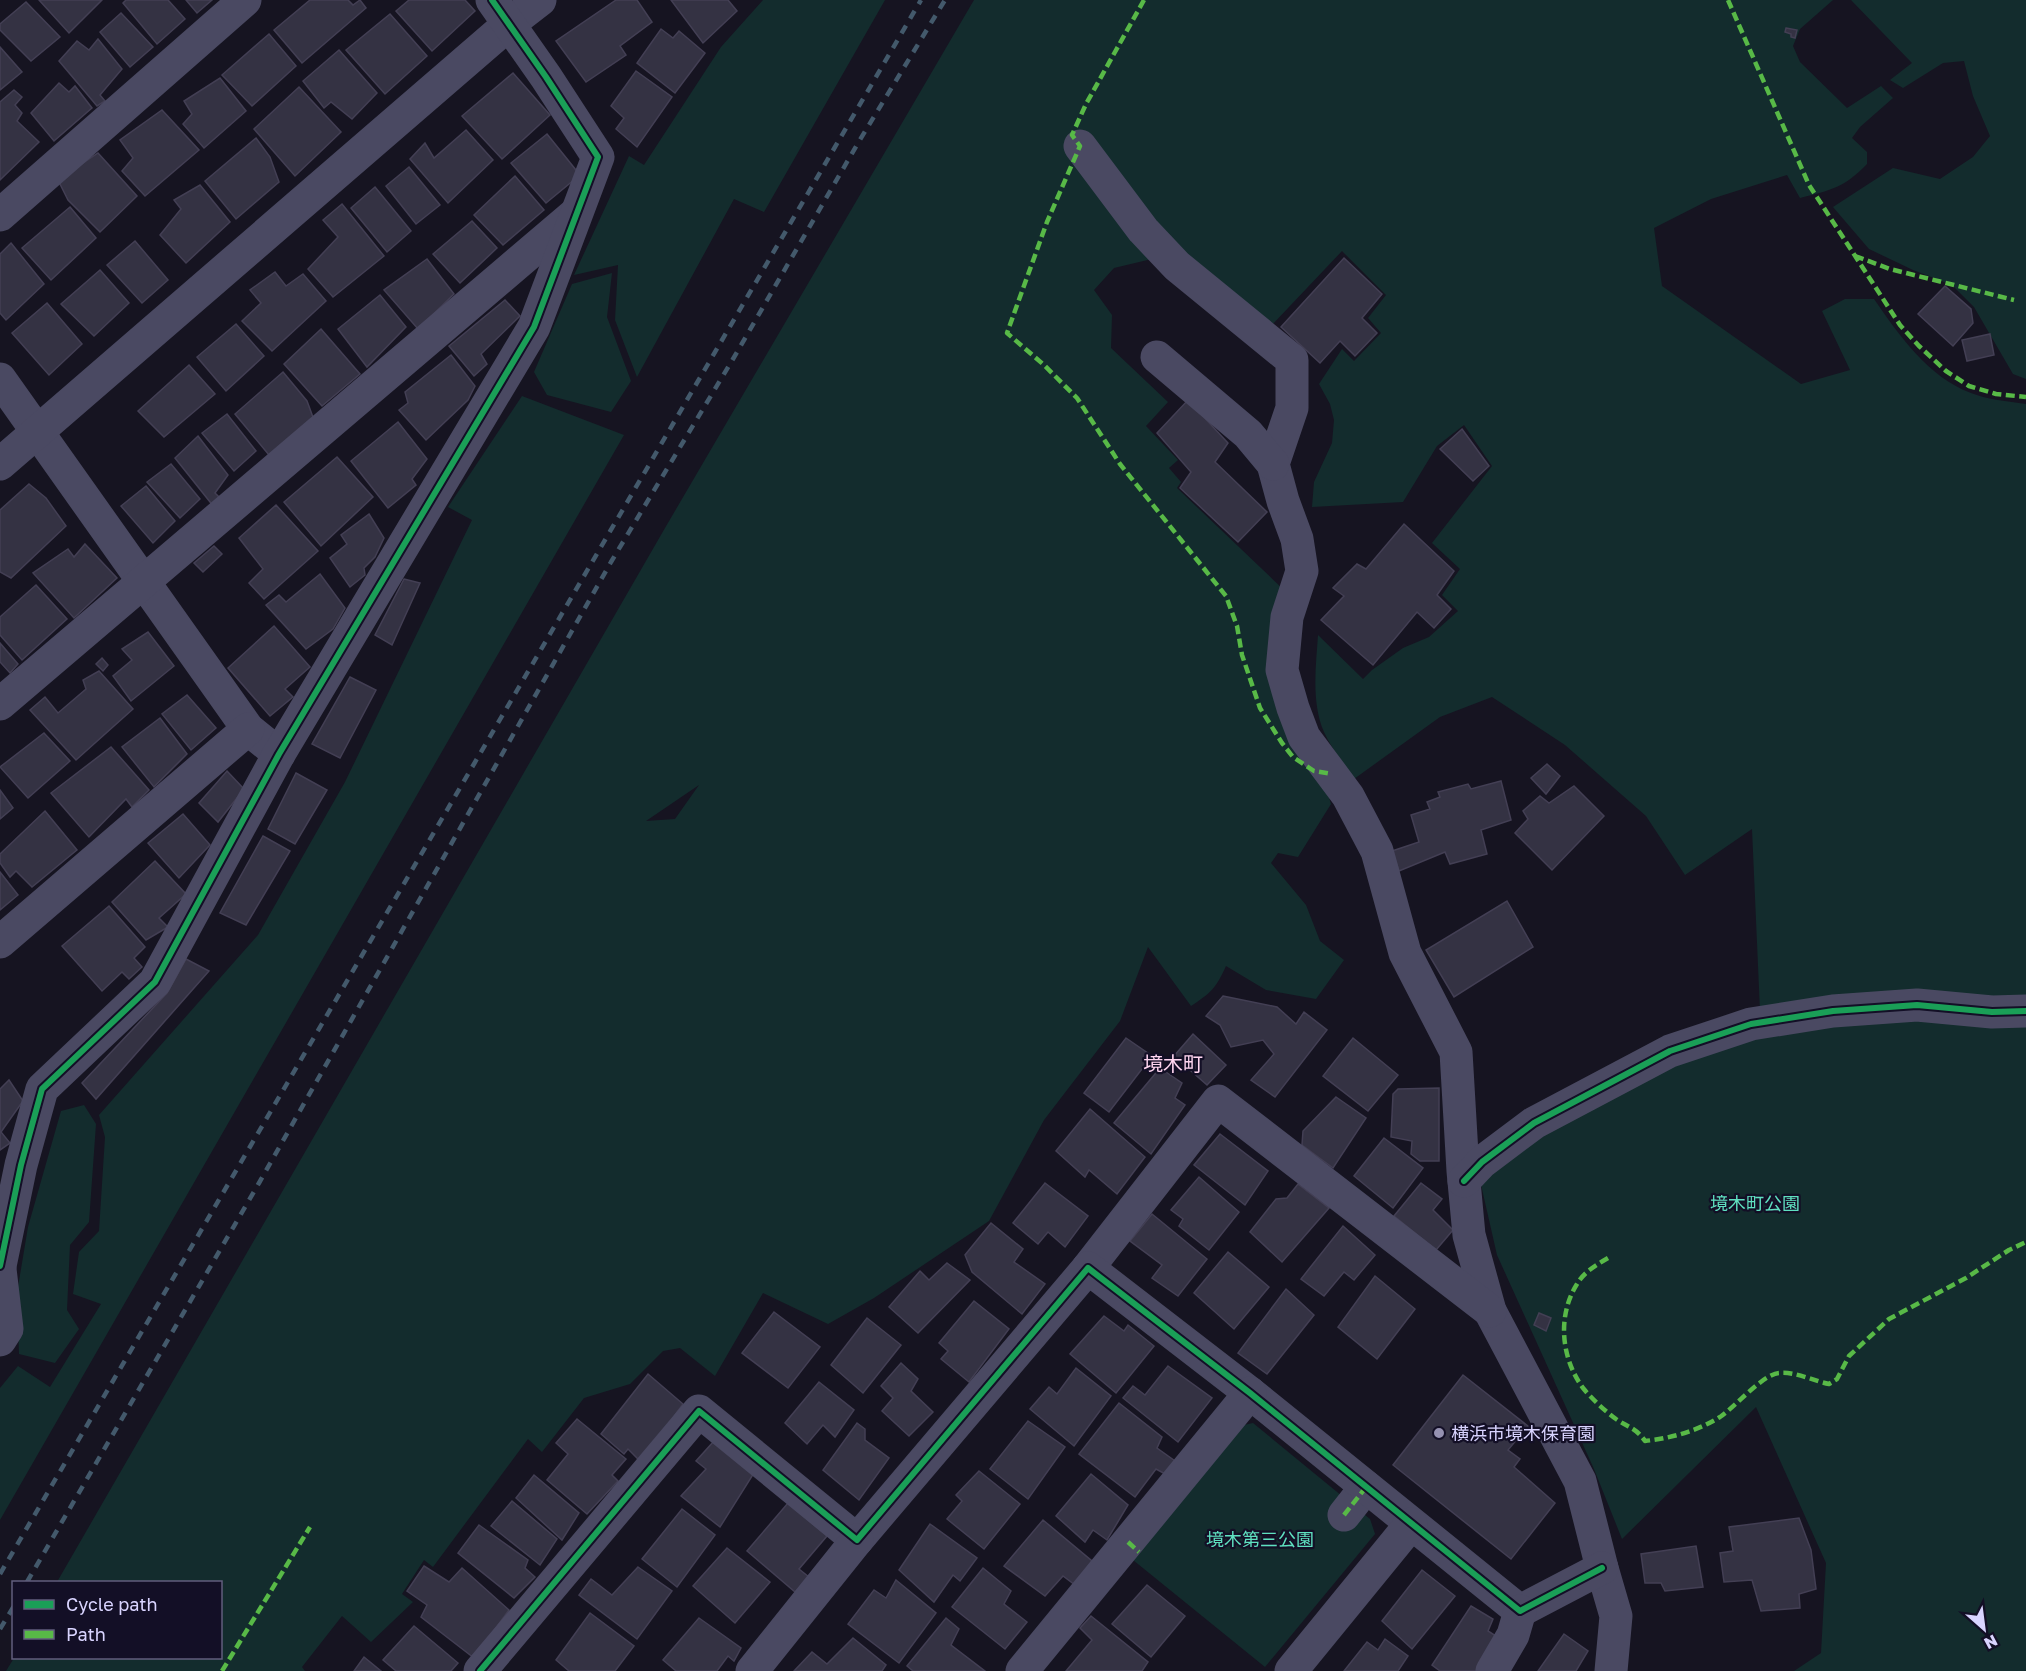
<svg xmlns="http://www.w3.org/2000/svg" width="2026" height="1671" font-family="'Golos Text','Noto Sans JP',sans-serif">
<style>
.green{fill:#132c2d;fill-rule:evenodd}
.building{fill:#343243;stroke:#433f54;stroke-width:1.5}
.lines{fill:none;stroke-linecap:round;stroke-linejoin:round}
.minor{stroke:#4a4962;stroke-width:33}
.rail{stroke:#43596b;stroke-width:4.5;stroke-dasharray:9 8;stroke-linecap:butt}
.quiet{stroke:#58b947;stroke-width:4.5;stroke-dasharray:9 4.5;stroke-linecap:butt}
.cycleway-casing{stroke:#130f26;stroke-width:10}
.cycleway{stroke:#1a9f57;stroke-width:6}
.poi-dot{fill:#9591b1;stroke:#130f26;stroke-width:2}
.labels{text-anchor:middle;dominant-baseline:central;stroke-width:4.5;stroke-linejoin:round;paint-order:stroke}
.park-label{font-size:18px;fill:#5fe0c0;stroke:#130f26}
.poi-label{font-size:18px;fill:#d9d4ff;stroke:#130f26;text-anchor:start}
.neighbourhood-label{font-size:20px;fill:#ffd6f0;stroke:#130f26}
</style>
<rect width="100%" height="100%" fill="#161421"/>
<g class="green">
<polygon points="763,0 885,0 764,212 734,199 637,377 615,320 618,265 574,275 629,156 644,165 721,47"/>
<path d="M974,0H1833L1800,29L1793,46L1800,62L1847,108L1881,86L1893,98L1860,127L1852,138L1867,152V164C1844,188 1831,190 1800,198L1787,175L1711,199L1654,228L1662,286L1801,384L1850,370L1822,311L1845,299H1874C1899,335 1928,377 1971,393C1988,400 2007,401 2026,404V1671H1794L1821,1653L1826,1563L1756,1407L1622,1539L1594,1469L1497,1255L1477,1167L1760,1011L1752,829L1685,875L1646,816L1565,745L1492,697L1440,717L1354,779C1344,764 1331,748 1324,732C1311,702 1316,666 1318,635L1363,679L1372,670L1403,648L1429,637L1458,611L1442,595L1460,569L1432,543L1492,466L1464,425L1437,446L1403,502L1312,507L1314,482L1332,443L1334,420L1330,404L1319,384L1342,349L1354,361L1381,333L1368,318L1386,295L1342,251L1271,326L1181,252L1114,268L1094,290L1112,315L1111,348L1168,402L1146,426L1178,460L1169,468L1181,482L1177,488L1285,591L1275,624L1331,804L1298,857L1278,853L1271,863L1306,905L1320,941L1344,960L1316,999L1266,990L1226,966C1216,988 1211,993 1191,1006L1148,947L1120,1021L1044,1120L989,1221L874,1298L828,1324L763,1293L715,1376L680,1348L663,1351L630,1384L584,1398L542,1452L528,1439L433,1567L424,1560L402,1594L413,1602L371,1642L342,1616L302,1667L305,1671H6L14,1658H220V1582H57L665,528ZM699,785L675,819L646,821Z"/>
<polygon points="1851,0 2026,0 2026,379 2013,374 1974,307 1952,285 1913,270 1869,249 1833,207 1893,168 1940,179 1973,157 1990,136 1973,96 1964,61 1943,63 1903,88 1890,80 1912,63"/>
<polygon points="612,273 607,317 631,381 611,412 547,395 534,372 572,284"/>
<polygon points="522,396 624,435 0,1520 0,1388 18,1366 50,1387 101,1304 73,1294 79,1252 99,1231 105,1137 99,1115 258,935 345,782 472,520 448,507"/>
<polygon points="84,1105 96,1124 89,1222 70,1245 67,1310 79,1329 55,1363 19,1354 17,1293 28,1227 61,1111"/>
<polygon points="1253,1423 1370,1519 1375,1534 1265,1667 1133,1560 1244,1425"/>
</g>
<g class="building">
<polygon points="39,0 102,0 69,33"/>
<polygon points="126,0 168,0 185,19 157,44 123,3"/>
<polygon points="186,0 212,0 197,13"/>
<polygon points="310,0 348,0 353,5 360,0 366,8 302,63 274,30"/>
<polygon points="409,0 465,0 475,11 432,51 396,11"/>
<polygon points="616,0 637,0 652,22 620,46 626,55 586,82 556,41"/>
<polygon points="671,0 728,0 737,11 703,43"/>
<polygon points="26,2 60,37 31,61 0,30 0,24"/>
<polygon points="121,13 153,47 130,67 100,32"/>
<polygon points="390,14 427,56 385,94 346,50"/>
<polygon points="1786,28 1797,30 1795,38 1791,37 1791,34 1785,32"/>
<polygon points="661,29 673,38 679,31 705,53 675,93 637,63"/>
<polygon points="269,34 296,66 252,106 222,75"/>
<polygon points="98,39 122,69 100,95 105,101 97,106 59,61 77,41 89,50"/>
<polygon points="0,47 22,72 0,90"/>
<polygon points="339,50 377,93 352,119 331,102 324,108 303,81"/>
<polygon points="636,71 672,97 637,147 616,129 624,118 611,106"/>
<polygon points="513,73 550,115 502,159 462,116"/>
<polygon points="220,78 246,111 204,148 183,124 192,114 184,101"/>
<polygon points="59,83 69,92 75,86 92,108 54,141 31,113"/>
<polygon points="299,87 341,132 295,176 254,129"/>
<polygon points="14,90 22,97 15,105 22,113 17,121 39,142 0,180 0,102"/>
<polygon points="162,110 199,150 145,196 122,171 133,158 120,140"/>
<polygon points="466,130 493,160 448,203 410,159 425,143 434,158"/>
<polygon points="547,134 580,175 546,203 511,163"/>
<polygon points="256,138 270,157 279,182 236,219 205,181"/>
<polygon points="98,153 137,196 100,232 68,200 58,180"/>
<polygon points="409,167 440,205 416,224 386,186"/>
<polygon points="515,176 544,210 503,245 474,215"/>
<polygon points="200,185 230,222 186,263 160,235 181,209 174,200"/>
<polygon points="375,187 411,231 387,252 351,208"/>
<polygon points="342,204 384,256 333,297 308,269 338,237 323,220"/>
<polygon points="70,207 96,238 51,280 22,248"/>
<polygon points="472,221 497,248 460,283 433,254"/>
<polygon points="135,241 168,280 142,303 107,265"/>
<polygon points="11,243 44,284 6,320 0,313 0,254"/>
<polygon points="1344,258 1382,294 1362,318 1377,333 1355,356 1340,341 1320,363 1281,327"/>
<polygon points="427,259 454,294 418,329 384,290"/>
<polygon points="100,270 129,303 94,336 61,304"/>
<polygon points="275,272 286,286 303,274 326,301 272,351 242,321 261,303 250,290"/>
<polygon points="1945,286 1971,309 1973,323 1953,346 1918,314"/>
<polygon points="380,295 406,327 367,367 338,329"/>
<polygon points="505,300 520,316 481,354 487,364 474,376 449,346"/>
<polygon points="47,303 82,344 49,375 12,333"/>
<polygon points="236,324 264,356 226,391 197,357"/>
<polygon points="321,329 360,374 322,406 284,364"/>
<polygon points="1990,334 1994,355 1967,361 1962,340"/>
<polygon points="451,355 475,386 468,400 426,440 399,410 408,403 405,392"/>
<polygon points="189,365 215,394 164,437 138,411"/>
<polygon points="283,372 307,401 314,420 269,455 235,414"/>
<polygon points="1188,400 1228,443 1215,462 1267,512 1238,542 1180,488 1191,472 1157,433"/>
<polygon points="227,414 256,451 234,471 202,433"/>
<polygon points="398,422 427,459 412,479 416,485 388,508 351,461"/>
<polygon points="1462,429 1489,466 1473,481 1440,449"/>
<polygon points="198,436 228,475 215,493 223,501 214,507 175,458"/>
<polygon points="337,457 373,497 321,546 284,502"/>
<polygon points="171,464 200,499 180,518 147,482"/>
<polygon points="29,484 46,498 66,526 11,578 0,572 0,510"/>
<polygon points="146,486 175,521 153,543 121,506"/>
<polygon points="276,505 318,551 264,599 249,583 263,569 239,538"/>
<polygon points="369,514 384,538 375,557 364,568 365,575 350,587 330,558 347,544 341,535"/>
<polygon points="1404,524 1454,571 1437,595 1451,609 1434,628 1417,612 1373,665 1321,620 1344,596 1333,588 1357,564 1366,569"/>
<polygon points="85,544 117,578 74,618 33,573 68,549 74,557"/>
<polygon points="214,546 222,554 203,572 194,563"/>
<polygon points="320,574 345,608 333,629 306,649 266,605 279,595 286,602"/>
<polygon points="404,579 420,583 392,645 375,635"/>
<polygon points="36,585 67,619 22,660 0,635 0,617"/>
<polygon points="274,626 310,667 285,689 293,697 270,716 228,668"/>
<polygon points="148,632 174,666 131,701 113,676 132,660 122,649"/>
<polygon points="0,643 18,664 10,673 0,662"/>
<polygon points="102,658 108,665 103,671 96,664"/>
<polygon points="99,671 133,709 76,760 30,710 45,697 58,713 86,689 83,680"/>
<polygon points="350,677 376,690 340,758 312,744"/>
<polygon points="187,695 216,728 191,750 162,714"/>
<polygon points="160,718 187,754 154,787 122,747"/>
<polygon points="44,733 70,761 28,798 0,767"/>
<polygon points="111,747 149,790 132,807 126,799 89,837 51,793"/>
<polygon points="1547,764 1560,776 1546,794 1531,778"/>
<polygon points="227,771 244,789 218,822 199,803"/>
<polygon points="296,773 327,790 295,844 268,829"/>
<polygon points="1501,781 1511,820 1481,830 1487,854 1450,864 1445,852 1399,871 1392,851 1419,842 1411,815 1430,809 1427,802 1440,797 1438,792 1468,784 1471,789"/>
<polygon points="1574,786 1604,816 1552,870 1515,833 1528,819 1523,811 1540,796 1549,803"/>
<polygon points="0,790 13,808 0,819"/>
<polygon points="45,811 77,850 32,887 16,871 10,877 0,863 0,854"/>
<polygon points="183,814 210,845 179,878 148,843"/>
<polygon points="263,836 290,851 246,925 220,913"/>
<polygon points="155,861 186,894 159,918 168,927 146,940 112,902"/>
<polygon points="0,872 18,895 0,910"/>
<polygon points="1507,901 1533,947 1454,997 1426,950"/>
<polygon points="109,906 145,947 134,958 142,967 129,979 122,972 102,991 62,946"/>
<polygon points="186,959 209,971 96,1099 82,1083 167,993"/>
<polygon points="1223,996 1277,1007 1296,1024 1304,1012 1327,1030 1275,1097 1251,1080 1274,1054 1263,1040 1231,1047 1220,1025 1206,1016"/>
<polygon points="1193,1034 1226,1065 1207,1085 1174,1056"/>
<polygon points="1126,1038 1152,1056 1109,1112 1084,1093"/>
<polygon points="1353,1038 1398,1075 1368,1111 1323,1076"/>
<polygon points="1160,1068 1182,1083 1175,1098 1185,1105 1151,1154 1114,1123"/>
<polygon points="9,1080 23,1101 1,1132 10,1143 0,1150 0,1089"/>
<polygon points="1439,1088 1439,1161 1420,1161 1411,1154 1412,1141 1391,1137 1393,1094 1398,1089"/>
<polygon points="1336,1097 1366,1118 1333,1168 1302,1145 1303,1131"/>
<polygon points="1090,1109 1145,1157 1117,1194 1089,1170 1085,1177 1056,1151"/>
<polygon points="1220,1134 1268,1171 1245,1205 1194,1165"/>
<polygon points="1384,1138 1423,1168 1393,1208 1354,1176"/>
<polygon points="1199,1177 1239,1212 1209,1250 1179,1226 1183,1219 1171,1210"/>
<polygon points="1045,1183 1088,1216 1065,1247 1048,1232 1038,1244 1013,1223"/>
<polygon points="1421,1183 1442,1199 1433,1210 1453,1230 1436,1250 1394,1216"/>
<polygon points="1298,1184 1329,1208 1282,1262 1250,1232 1276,1199 1287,1198"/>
<polygon points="1152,1214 1207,1259 1178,1296 1152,1278 1162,1265 1130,1241"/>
<polygon points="991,1223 1023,1249 1014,1262 1045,1284 1022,1314 972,1272 965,1255"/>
<polygon points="1343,1226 1375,1255 1354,1280 1344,1272 1324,1296 1301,1279"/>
<polygon points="1228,1252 1269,1287 1234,1329 1194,1293"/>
<polygon points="947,1263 970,1280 918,1333 889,1307 920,1271 929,1280"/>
<polygon points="1375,1276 1415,1309 1377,1359 1338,1327"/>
<polygon points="1286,1289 1314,1315 1267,1374 1238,1353"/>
<polygon points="974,1301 1009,1329 969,1382 941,1359 948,1351 939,1343"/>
<polygon points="774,1312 820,1347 788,1388 742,1353"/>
<polygon points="1539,1313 1551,1318 1546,1331 1534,1325"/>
<polygon points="1104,1316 1124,1331 1128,1325 1154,1346 1116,1393 1070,1354"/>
<polygon points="867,1318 901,1345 863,1393 831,1365"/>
<polygon points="901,1363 918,1379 911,1391 933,1412 909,1436 882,1411 893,1398 881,1386"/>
<polygon points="1168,1366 1212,1398 1178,1442 1123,1398 1133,1386 1145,1395"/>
<polygon points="1076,1368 1111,1396 1074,1446 1030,1409 1049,1387 1057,1394"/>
<polygon points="648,1374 683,1404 641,1462 628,1449 624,1454 601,1434"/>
<polygon points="1463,1375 1528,1426 1508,1450 1520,1459 1514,1467 1555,1503 1511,1559 1393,1465"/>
<polygon points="819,1382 854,1410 835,1437 823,1425 807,1444 785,1423"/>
<polygon points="1119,1403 1162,1437 1157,1448 1178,1463 1167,1475 1156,1469 1135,1497 1079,1454"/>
<polygon points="577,1419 626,1459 612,1475 618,1481 587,1514 547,1480 568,1454 556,1443"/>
<polygon points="1028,1421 1065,1447 1028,1499 990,1469"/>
<polygon points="857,1423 865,1429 865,1440 889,1458 859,1500 823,1470"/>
<polygon points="714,1441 754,1473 720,1527 681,1496 706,1469 696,1461"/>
<polygon points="979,1471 1020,1504 984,1549 947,1519 962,1501 956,1495"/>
<polygon points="1091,1474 1128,1505 1107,1540 1093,1530 1085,1542 1056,1516"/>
<polygon points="534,1475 579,1513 562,1540 516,1498"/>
<polygon points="512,1501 557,1539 540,1565 491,1526"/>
<polygon points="788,1503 827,1536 799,1569 809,1577 795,1592 747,1551"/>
<polygon points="682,1509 715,1535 677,1587 642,1559"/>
<polygon points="1799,1518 1811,1550 1816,1589 1799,1594 1800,1608 1761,1611 1752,1580 1724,1582 1720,1553 1733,1551 1729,1527"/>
<polygon points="1043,1520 1092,1561 1075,1585 1063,1576 1045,1596 1004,1566"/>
<polygon points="930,1524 977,1558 960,1581 953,1575 934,1602 899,1570"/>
<polygon points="479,1525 528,1560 525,1568 535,1577 514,1598 458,1553"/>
<polygon points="1696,1546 1703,1587 1665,1591 1661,1583 1645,1583 1641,1554"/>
<polygon points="727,1548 770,1582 735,1623 693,1586"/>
<polygon points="424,1566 449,1582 462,1568 509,1610 474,1658 421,1617 427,1605 407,1591"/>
<polygon points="638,1567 672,1591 637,1639 579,1595 591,1579 612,1595"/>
<polygon points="983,1568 1011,1591 1004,1604 1027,1622 1005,1649 952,1607"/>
<polygon points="1422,1570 1455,1596 1412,1649 1382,1621"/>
<polygon points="896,1580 936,1613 899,1663 848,1624 874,1590 886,1598"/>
<polygon points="1147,1585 1185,1616 1151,1657 1112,1624"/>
<polygon points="1471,1606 1493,1619 1488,1631 1499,1638 1476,1671 1440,1671 1432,1665"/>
<polygon points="590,1613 634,1646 615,1671 569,1671 556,1660"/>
<polygon points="1091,1616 1148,1662 1142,1671 1066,1671 1092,1640 1080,1628"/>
<polygon points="699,1618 741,1648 734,1661 728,1656 717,1671 676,1671 663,1660"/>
<polygon points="946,1618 959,1629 951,1645 985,1671 913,1671 907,1666"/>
<polygon points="414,1626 458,1663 451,1671 396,1671 383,1660"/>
<polygon points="1564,1634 1588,1651 1576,1671 1538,1671"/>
<polygon points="853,1638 886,1665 882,1671 794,1671 812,1652 827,1664"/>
<polygon points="1385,1639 1408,1656 1398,1671 1344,1671 1367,1642 1378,1650"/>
<polygon points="364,1657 381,1671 354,1671"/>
</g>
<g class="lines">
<g class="minor">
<polyline points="1080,146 1143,230 1177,266 1292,360 1292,408 1273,464 1283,501 1297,539 1302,571 1287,617 1282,670 1293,708 1304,737 1348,796 1377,851 1405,953 1456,1052 1463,1171 1469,1235 1490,1311 1580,1481 1602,1568 1616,1616 1611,1671"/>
<polyline points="0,215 245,0"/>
<polyline points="1157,357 1248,434 1273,464"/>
<polyline points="0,379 248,729 279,754"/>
<polyline points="0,464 509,24 540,0"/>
<polyline points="0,704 574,215"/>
<polyline points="0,942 248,729"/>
<polyline points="1464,1181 1482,1162 1534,1123 1670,1051 1751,1024 1833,1011 1917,1005 1992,1012 2026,1011"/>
<polyline points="0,1266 21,1165 42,1089 155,982 279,754 534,327 598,157 546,77 492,0"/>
<polyline points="1088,1268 1218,1101 1490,1311"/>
<polyline points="0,1269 7,1329 0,1340"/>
<polyline points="1344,1515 1366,1487"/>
<polyline points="480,1671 699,1411 857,1540 1088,1268 1250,1393 1520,1611 1602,1568"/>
<polyline points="752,1671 857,1540"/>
<polyline points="1022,1671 1250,1393"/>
<polyline points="1291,1671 1411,1524"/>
<polyline points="1492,1671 1513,1635 1520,1611"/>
</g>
<g class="rail">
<polyline points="0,1574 921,0"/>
<polyline points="27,1582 259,1183 611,562 733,359 858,143 945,0"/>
<polyline points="0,1629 14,1606"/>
</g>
<g class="quiet">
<polyline points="1144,0 1086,104 1072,135 1080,146 1047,222 1007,333 1044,365 1077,398 1120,464 1226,596 1237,626 1242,655 1260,708 1282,743 1293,757 1314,771 1332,774"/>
<polyline points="1728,0 1809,185 1900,325 1919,346 1946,371 1969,386 1996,394 2026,397"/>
<polyline points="1855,256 1890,269 2014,300"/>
<path d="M1608,1258C1596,1265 1584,1272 1577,1284C1557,1316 1561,1358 1583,1388C1592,1399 1605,1411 1616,1419C1629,1428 1635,1427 1645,1441C1672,1438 1697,1431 1720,1417C1735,1407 1763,1374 1779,1373C1794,1371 1814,1381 1829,1384L1837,1379L1849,1356L1889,1319L1966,1278L2009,1250L2026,1242"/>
<polyline points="1344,1515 1366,1487"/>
<polyline points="1128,1542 1139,1552"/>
<polyline points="222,1671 310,1527"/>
</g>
<defs>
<g id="cycleway">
<polyline points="1464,1181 1482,1162 1534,1123 1670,1051 1751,1024 1833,1011 1917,1005 1992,1012 2026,1011"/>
<polyline points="0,1266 21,1165 42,1089 155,982 279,754 534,327 598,157 546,77 492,0"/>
<polyline points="480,1671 699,1411 857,1540 1088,1268 1250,1393 1520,1611 1602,1568"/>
</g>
</defs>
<use href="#cycleway" class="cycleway-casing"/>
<use href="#cycleway" class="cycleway"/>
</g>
<circle class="poi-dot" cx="1439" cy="1433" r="6"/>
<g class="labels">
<g class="park-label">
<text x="1755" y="1203">境木町公園</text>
<text x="1260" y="1539">境木第三公園</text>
</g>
<g class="poi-label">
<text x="1451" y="1433">横浜市境木保育園</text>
</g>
<g class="neighbourhood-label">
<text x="1173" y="1063">境木町</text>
</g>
</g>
<rect x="12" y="1581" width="210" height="78" fill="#130f26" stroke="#625e7d" stroke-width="1.5"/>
<rect x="24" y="1600" width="30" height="9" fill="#1a9f57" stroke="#625e7d" stroke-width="1.5"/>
<text x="66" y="1611" font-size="18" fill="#d9d4ff">Cycle path</text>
<rect x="24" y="1630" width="30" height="9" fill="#58b947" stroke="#625e7d" stroke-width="1.5"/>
<text x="66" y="1641" font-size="18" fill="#d9d4ff">Path</text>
<g transform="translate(1984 1629) rotate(152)" stroke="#130f26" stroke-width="4.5" paint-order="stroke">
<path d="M0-4.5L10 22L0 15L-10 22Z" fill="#d9d4ff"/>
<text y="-9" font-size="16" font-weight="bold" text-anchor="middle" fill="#d9d4ff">N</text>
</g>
</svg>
